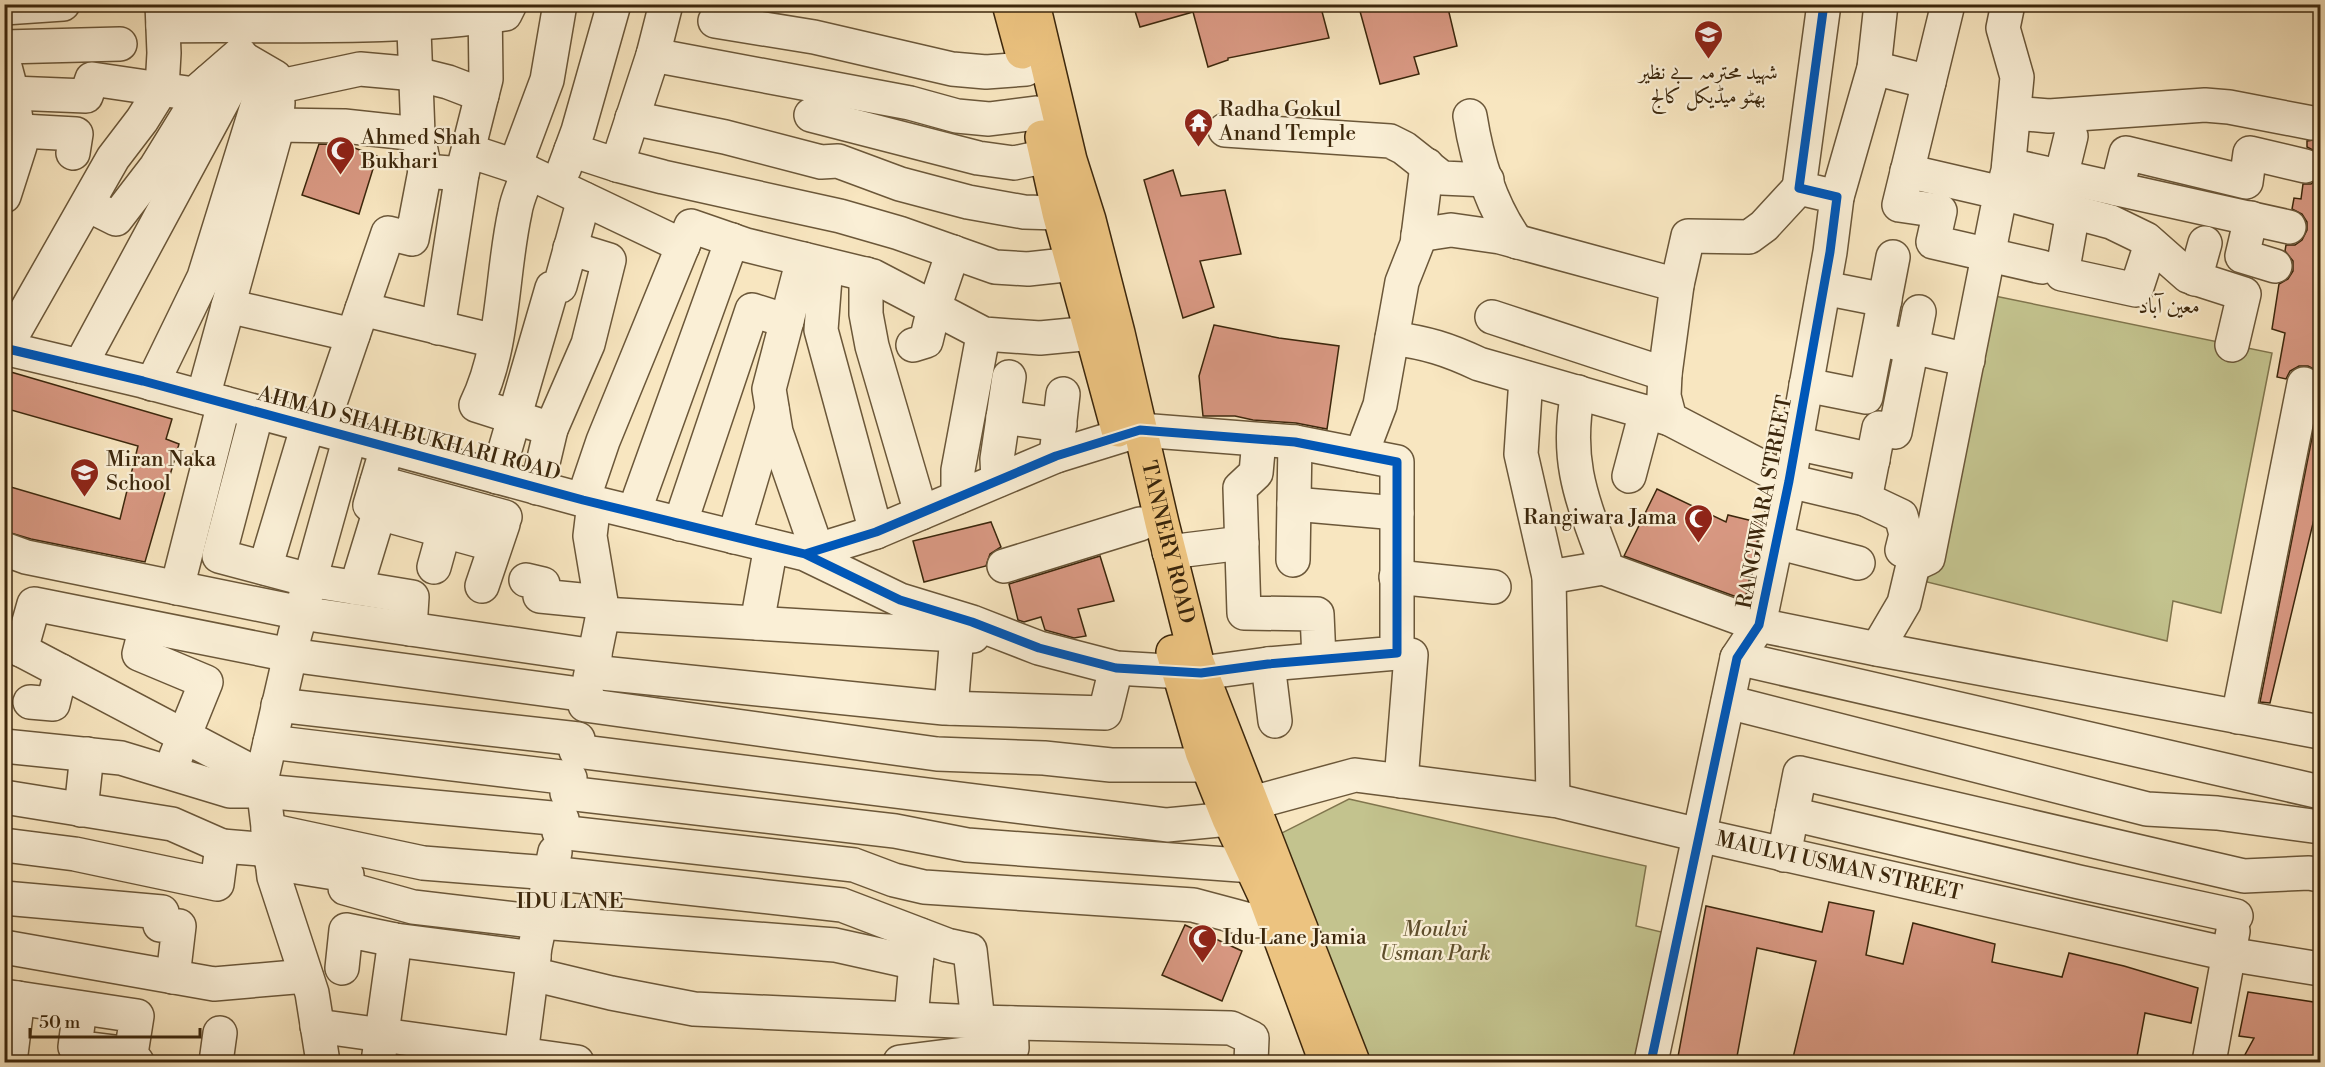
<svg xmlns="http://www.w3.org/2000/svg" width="2325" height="1067" font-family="'Libre Bodoni',Amiri,serif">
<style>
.green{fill:#c3c38e;stroke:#80754d;stroke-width:1.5}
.building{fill:#d89882;stroke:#3c270c;stroke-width:1.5}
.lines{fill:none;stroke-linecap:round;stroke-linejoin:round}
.minor-casing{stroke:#6b5739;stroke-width:36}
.major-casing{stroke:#3c270c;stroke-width:36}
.minor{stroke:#faefd6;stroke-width:33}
.major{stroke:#ecc380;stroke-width:33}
.cycleway-casing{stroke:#faefd6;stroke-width:13}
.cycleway{stroke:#0057b8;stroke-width:9}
.labels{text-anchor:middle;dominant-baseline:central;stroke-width:4.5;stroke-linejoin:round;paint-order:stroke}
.poi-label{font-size:21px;fill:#3c270c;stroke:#faefd6;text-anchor:start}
.street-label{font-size:21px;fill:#3c270c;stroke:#faefd6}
.park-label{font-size:21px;font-style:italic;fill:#5e4e2c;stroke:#faefd6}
.neighbourhood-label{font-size:22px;fill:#3c270c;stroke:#faefd6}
</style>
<rect width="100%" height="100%" fill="#f8e6c0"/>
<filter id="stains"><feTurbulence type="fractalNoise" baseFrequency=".00333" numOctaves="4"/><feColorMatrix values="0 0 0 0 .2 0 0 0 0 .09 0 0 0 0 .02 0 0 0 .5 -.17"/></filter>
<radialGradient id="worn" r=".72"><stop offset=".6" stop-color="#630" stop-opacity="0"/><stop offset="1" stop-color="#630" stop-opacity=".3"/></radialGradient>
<g class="green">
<polygon points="1980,293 2272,353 2221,613 2173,601 2167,641 1927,582"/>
<polygon points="1349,799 1646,866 1636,926 1678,936 1651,1062 1353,1062 1266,841"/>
</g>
<g class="building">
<polygon points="1146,4 1320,4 1329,38 1228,58 1228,60 1208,67 1193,12 1140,27 1134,8"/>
<polygon points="1358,4 1447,4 1457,46 1414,57 1419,74 1380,84"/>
<polygon points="2320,139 2320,156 2317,152 2307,147 2307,141"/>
<polygon points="319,144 346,145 377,156 359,214 302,195"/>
<polygon points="1173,170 1181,196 1225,190 1241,254 1200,261 1214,307 1183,318 1144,180"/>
<polygon points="2320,176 2320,376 2316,370 2308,366 2299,366 2290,371 2286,379 2277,377 2285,333 2272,329 2279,284 2288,279 2293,271 2293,261 2285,251 2286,245 2295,245 2302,240 2307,230 2307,222 2302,214 2292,209 2294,198 2301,199 2303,184 2311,184"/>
<polygon points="1214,325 1279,338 1339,346 1327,429 1296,423 1253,420 1235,416 1203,416 1199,376"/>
<polygon points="4,370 172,419 166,439 179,444 145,562 31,539 4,531 4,485 120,519 138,446 4,408"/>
<polygon points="2320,397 2320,494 2270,703 2260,702"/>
<polygon points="1657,489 1726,522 1728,515 1761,523 1745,600 1624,556"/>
<polygon points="991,522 1001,547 990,554 986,566 924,582 913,541"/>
<polygon points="1100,556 1114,601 1078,609 1086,636 1074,638 1045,630 1041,617 1024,622 1018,620 1009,584"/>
<polygon points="1829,902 1874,911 1866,955 1903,964 1913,923 1995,944 1992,962 2062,977 2069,953 2124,966 2198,988 2191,1023 2145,1013 2136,1062 1792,1062 1816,961 1757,948 1736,1062 1677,1062 1706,906 1822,932"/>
<polygon points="1185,925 1242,951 1222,1001 1162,975"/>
<polygon points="2248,992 2320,1003 2320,1062 2241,1062 2254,1038 2239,1036"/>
</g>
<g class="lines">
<defs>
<g id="minor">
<polyline points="413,4 418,134 425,171"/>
<polyline points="1948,4 1899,205 1940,211 1933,242 2042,267"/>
<polyline points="4,8 63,4"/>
<polyline points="715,21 814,37 952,69 986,72 1026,69"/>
<path d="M163,26C277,24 392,31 505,14L510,4"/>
<polyline points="4,47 120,44"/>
<polyline points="653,55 910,103 957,116 989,119 1036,113"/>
<polyline points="4,63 12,93 20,146 4,196"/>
<polyline points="1874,68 1929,82"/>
<polyline points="276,87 360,69 416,74 448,82 482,95"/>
<polyline points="12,93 86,96 92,79 194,94 240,54"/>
<polyline points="2014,113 2049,116 2205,105 2229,107 2312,123"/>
<polyline points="811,115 978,158 1014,163 1047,156"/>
<path d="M1470,116C1477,160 1491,206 1517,242"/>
<polyline points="632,118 725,137 821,162 838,161 900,184 968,202 1024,212 1059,213"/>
<polyline points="275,125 344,126 418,134"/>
<polyline points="4,130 76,134 73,153"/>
<polyline points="1225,130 1390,141 1404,148 1442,178 1487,180"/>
<polyline points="571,150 617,165 653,55 666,4"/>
<polyline points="469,151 515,166 683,246"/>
<polyline points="617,165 663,177 840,216 899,233 995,267 1028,269 1074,264"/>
<polyline points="2009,165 2289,227"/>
<polyline points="515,166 547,80 560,4"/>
<polyline points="564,169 578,131 614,4"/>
<polyline points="1907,171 2002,193 2111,222 2146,239 2188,276 2244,294 2232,345"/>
<path d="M528,172C524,185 517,198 515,212C501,275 505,346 476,405L551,429"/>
<polyline points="2061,177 2071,136"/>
<polyline points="1799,188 1764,226 1749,237 1688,236 1677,285 1665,374 1664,396 1670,419 1789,481 1865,499 1901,516 1906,534 1902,550"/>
<polyline points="2117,189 2126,153 2246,182 2250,153 2305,166"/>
<polyline points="1837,197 1874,68 1881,4"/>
<polyline points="88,205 116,219 156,167 209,81"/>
<polyline points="2073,212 2062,274 2136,290 2151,244"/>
<polyline points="2251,218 2242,256 2275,266"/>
<polyline points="1418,235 1451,230 1500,237 1677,285"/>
<polyline points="803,259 769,389 776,432 817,550"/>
<polyline points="826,265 821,330 876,532"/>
<polyline points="866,274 866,314 872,346 921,513"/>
<polyline points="2195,279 2205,243"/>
<polyline points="1824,288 1885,300"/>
<polyline points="228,306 353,335"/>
<polyline points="362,309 495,341"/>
<polyline points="1492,317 1665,374"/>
<polyline points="438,328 462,174 486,79 485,4"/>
<path d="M1392,338C1427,343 1447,349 1479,364L1670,419"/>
<polyline points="1891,342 1968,360"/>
<polyline points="913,345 926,341 934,308 953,252"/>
<polyline points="4,348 143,381 583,500 805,554 876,532 1056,456 1140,430 1295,442 1397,462 1397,653 1268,664 1201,673 1116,668 1039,648 972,622 900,600 805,554"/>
<polyline points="5,348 113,158 142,120 162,88 164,53 162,4"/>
<polyline points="80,366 245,60"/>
<polyline points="1526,378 1521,454 1549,577 1553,800"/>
<polyline points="152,384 204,277 266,77"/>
<polyline points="1806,385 1866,397 1893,257"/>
<path d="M1578,392C1565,460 1581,497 1604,559L1603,568"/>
<polyline points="203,397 275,136 278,103 275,77 239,56"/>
<polyline points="257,412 219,556 309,580 412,597 410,629"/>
<polyline points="1003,417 1060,425"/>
<polyline points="321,429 388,233 412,239 425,171 462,174"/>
<polyline points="1259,440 1256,473 1240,488 1244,613 1317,614 1319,659"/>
<polyline points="1795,443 1873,460"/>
<polyline points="1361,455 1380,405 1402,282 1417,244 1427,165"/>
<polyline points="1056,456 1063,394"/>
<polyline points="1629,476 1646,412"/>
<polyline points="497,477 552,288 560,286 584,199"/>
<polyline points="998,480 997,459 1009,377"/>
<polyline points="377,482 505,517"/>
<polyline points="537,488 551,429 588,344 609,260 570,248"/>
<polyline points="958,497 958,470 982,341"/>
<polyline points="1865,499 1879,428 1895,432 1919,312"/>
<polyline points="583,500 603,441 691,226 746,245 873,276 984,334 1040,338 1093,333"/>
<polyline points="1294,504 1397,513"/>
<polyline points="634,512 732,240"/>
<polyline points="379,513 495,545"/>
<polyline points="680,524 752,310 787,321"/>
<polyline points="734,537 772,409"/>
<polyline points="1776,542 1858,563"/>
<polyline points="4,549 26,557 301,613 595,656"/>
<polyline points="1169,552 1242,543"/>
<polyline points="1293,560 1295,442"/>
<polyline points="1004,566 1140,524"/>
<polyline points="434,567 444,531"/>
<polyline points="265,568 308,425"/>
<polyline points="1396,577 1494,587"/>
<polyline points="1549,577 1603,568 1759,625 1877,649 2320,732"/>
<polyline points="526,580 543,584 540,596 601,602"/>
<polyline points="482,586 503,524"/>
<polyline points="177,588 224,403"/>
<polyline points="356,588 379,513 370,505 387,448"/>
<polyline points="603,614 973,636"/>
<polyline points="757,623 771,546"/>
<polyline points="146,627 139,654 206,682 176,756"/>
<polyline points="4,641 262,777"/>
<polyline points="1877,649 1904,603 1913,565 1928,558 1997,211 2008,171 2017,77 2003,28 2008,4"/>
<polyline points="21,650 34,604 290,655 587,695"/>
<polyline points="1397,653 1411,655 1401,781"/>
<polyline points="1737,658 2320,792"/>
<polyline points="1268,664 1275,721"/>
<polyline points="592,672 944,708 1105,713 1116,668"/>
<polyline points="590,678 603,614 590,536 594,503"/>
<polyline points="30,702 53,704 61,671"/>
<polyline points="1728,702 2147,809 2217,813 2320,827"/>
<polyline points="278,705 578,739"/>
<polyline points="585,705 937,754 1044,758 1111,765 1207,765"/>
<polyline points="951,708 957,635"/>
<polyline points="2238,717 2304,384"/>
<polyline points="270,742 570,778"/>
<polyline points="4,746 121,758 230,791 263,791 562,819"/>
<polyline points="576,751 1167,825 1229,819"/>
<polyline points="567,793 895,831 967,845 1253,866"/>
<polyline points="4,797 172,824 222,846"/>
<path id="s1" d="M1252,803L1355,775L1558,801L1699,835L2228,954L2320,969"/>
<polyline points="81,810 87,754"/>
<polyline points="1792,814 2079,882 2236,916"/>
<polyline points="268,830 423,863 550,873 842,905 947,945 970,950 978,1022"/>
<polyline points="559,832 854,865 894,880 924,887 1193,905 1253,921 1273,920"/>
<polyline points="4,845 75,854 217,884 222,846 271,850"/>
<polyline points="1784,855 1800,773 2244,876 2309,873 2320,875"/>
<polyline points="272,863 347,875 345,888 413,907 540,922 835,945 916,963 920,935"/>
<polyline points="4,898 162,912 160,925 179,926 173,977"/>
<polyline points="4,947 214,984 306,976"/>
<polyline points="342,968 346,930 395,940 534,958"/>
<polyline points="532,974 611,993 694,1009 978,1022 1231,1028 1252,1038 1251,1062"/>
<polyline points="4,996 137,1016 131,1054 137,1062"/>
<polyline points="80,1008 75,1047 131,1054"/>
<polyline points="911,1018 916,963"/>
<polyline points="317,1026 577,1062"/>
<polyline points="10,1062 18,998"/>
<polyline points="216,1062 220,1033"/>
<polyline points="323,1062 312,993 274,877 262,777 295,634 350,437"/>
<polyline points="378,1062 395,940"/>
<polyline points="520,1062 535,947 555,852"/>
<polyline points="900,1062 1012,1048 1011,1023"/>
<polyline points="1651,1062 1737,658 1759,625 1789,481 1830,252 1837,197 1799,188 1824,4"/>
<polyline points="2209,1062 2233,931"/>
</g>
<g id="major">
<polyline points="1009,4 1022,52"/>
<path id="s2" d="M1033,4L1070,160L1089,220L1118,333L1162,523L1197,662L1353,1062"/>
<polyline points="1042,137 1059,213 1118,430"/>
<polyline points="1173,652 1202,752 1229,819 1264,894 1326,1062"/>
</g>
</defs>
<use href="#minor" class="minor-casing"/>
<use href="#major" class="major-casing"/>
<use href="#minor" class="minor"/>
<use href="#major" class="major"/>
<defs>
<g id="cycleway">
<polyline points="4,348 143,381 583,500 805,554 876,532 1056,456 1140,430 1295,442 1397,462 1397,653 1268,664 1201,673 1116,668 1039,648 972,622 900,600 805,554"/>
<polyline points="1651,1062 1737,658 1759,625 1789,481 1830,252 1837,197 1799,188 1824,4"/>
</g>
</defs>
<use href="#cycleway" class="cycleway-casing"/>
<use href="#cycleway" class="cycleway"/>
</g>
<defs>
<symbol id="university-pin" viewBox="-11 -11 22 30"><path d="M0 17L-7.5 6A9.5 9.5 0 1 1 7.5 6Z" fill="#8f2418" stroke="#faefd6"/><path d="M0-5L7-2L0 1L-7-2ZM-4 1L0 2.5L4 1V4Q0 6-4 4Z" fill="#fff"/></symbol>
<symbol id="temple-pin" viewBox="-11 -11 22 30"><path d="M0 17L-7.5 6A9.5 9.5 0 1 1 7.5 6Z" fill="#8f2418" stroke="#faefd6"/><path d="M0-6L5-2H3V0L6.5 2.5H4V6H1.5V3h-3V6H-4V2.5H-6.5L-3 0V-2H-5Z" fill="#fff"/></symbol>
<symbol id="mosque-pin" viewBox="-11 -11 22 30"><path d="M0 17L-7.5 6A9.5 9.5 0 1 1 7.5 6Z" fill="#8f2418" stroke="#faefd6"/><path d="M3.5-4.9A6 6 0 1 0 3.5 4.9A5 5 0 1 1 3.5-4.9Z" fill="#fff"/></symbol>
<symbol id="school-pin" viewBox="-11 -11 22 30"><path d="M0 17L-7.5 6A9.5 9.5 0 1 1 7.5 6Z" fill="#8f2418" stroke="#faefd6"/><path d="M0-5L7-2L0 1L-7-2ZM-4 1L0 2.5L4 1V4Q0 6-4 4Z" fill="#fff"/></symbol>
</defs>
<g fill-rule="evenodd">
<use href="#university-pin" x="1692" y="18" width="33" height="45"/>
<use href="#temple-pin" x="1182" y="106" width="33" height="45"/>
<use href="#mosque-pin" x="324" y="134" width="33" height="45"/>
<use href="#school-pin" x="68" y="456" width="33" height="45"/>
<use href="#mosque-pin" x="1682" y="502" width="33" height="45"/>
<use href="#mosque-pin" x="1186" y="922" width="33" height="45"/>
</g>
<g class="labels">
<g class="poi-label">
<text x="1708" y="73" text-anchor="middle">شہید محترمہ بے نظیر<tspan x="1708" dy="24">بھٹو میڈیکل کالج</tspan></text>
<text x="1219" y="110">Radha Gokul<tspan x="1219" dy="24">Anand Temple</tspan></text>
<text x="361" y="138">Ahmed Shah<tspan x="361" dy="24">Bukhari</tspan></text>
<text x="106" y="460">Miran Naka<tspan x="106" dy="24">School</tspan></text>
<text x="1677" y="518" text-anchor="end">Rangiwara Jama</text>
<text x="1223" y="938">Idu Lane Jamia</text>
</g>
<g class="street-label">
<text transform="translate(409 434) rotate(15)">AHMAD SHAH BUKHARI ROAD</text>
<text transform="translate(1765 502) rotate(-79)">RANGIWARA STREET</text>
<text stroke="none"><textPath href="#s2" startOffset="555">TANNERY ROAD</textPath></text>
<text stroke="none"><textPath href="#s1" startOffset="600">MAULVI USMAN STREET</textPath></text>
</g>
<g class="park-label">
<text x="1435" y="930">Moulvi<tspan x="1435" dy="24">Usman Park</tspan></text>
</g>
<g class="neighbourhood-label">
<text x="2169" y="306">معین آباد</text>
<text x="570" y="901">IDU LANE</text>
</g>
</g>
<rect width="2325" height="1067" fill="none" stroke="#f8e6c0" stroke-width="24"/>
<rect x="6" y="6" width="2313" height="1055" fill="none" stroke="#3c270c" stroke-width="3"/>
<rect x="12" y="12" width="2301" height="1043" fill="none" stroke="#3c270c" stroke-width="1.5"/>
<path d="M30 1028v9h170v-9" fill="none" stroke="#3c270c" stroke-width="3"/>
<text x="39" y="1028" font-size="18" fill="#3c270c" stroke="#faefd6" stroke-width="4.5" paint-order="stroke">50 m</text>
<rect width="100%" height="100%" filter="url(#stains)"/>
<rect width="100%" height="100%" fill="url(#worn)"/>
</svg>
